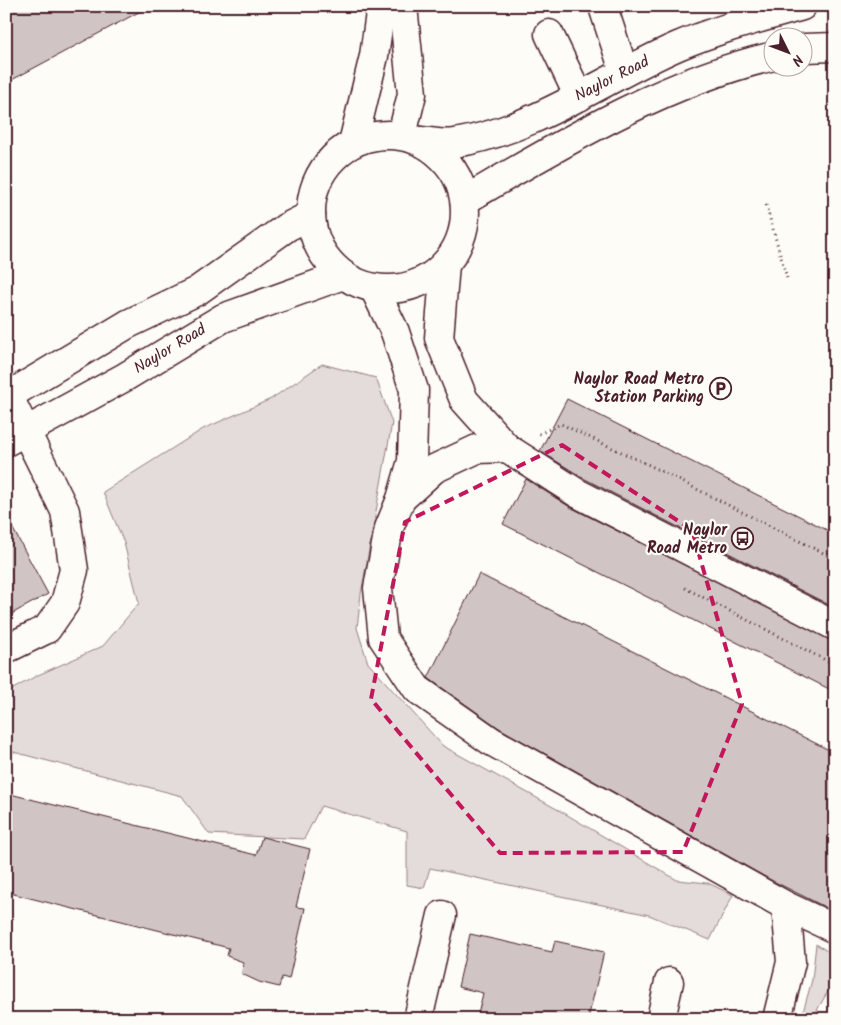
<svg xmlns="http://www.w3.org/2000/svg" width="841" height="1025" font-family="Kalam,sans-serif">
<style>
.green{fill:#e3dcda;stroke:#967e82}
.building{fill:#d0c5c4;stroke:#4a1f2b}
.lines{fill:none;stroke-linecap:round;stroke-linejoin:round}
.minor-casing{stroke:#4a1f2b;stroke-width:31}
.major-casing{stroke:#4a1f2b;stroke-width:31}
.path{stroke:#4a1f2b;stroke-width:3;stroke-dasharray:1 4;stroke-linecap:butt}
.minor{stroke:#fdfcf7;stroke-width:28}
.major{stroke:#fdfcf7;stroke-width:28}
.marked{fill:none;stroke:#c2185b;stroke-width:4;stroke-dasharray:10 6;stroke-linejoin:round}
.labels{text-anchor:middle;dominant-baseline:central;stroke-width:4.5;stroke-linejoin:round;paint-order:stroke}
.street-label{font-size:16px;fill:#4a1f2b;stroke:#fdfcf7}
.poi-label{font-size:16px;font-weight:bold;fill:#4a1f2b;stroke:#fdfcf7;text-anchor:end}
</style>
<rect width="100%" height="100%" fill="#fdfcf7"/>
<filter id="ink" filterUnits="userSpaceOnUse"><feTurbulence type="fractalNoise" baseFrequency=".02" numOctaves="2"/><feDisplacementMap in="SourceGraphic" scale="10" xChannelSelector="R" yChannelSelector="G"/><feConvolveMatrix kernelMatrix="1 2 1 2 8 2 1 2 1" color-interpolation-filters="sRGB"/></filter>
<g filter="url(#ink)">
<g class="green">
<polygon points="322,364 376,378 392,423 361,594 357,628 368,663 443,746 564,813 677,880 708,883 733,895 710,940 649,915 430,868 424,888 407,885 407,831 321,806 304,839 209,834 182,796 6,750 6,693 36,676 103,646 139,603 124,543 103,492 203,429 271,399"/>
<polygon points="816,944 835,956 835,979 812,1019 801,1019 812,980"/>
</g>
<g class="building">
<polygon points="6,6 150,6 6,83"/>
<polygon points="567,399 835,534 835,608 585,479 540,451"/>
<polygon points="526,479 570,507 835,641 835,692 503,524"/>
<polygon points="6,516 48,594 6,617"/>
<polygon points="479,574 835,753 835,912 769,879 499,728 428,678"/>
<polygon points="6,793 256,855 262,837 310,849 296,907 305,908 289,979 282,977 279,987 259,982 242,974 243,962 227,956 229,948 6,892"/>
<polygon points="470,934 552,952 555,941 604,952 588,1019 477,1019 483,993 458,987"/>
</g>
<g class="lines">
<defs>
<g id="minor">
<polyline points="604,10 624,71"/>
<polyline points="549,34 579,97"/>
<polyline points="402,135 412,94 403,6"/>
<polyline points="353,143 374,56 381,6"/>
<polyline points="445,264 439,338 464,400 507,448 577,493 835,626"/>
<polyline points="374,288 395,332 414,390 412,461 401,499 389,528 378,588 383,638 417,689 491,741 786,906 835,929"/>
<polyline points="6,391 65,511 74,570 65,603 47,629 6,649"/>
<polyline points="401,499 434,469 477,449 507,448"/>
<polyline points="418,1019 442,915"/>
<polyline points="661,1019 669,982"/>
<polyline points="777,1019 791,962 786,906"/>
</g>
<g id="major">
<polyline points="804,48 835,47"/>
<circle cx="388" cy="212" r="77"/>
<path d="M421,141C432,142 444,145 455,143C536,130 604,78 678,46C718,29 760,18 802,6"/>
<path d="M465,200C563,143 663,82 774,56"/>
<polyline points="6,397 128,324 197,291 287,227 311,215"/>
<polyline points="6,442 125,377 223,318 343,275"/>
</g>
</defs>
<use href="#minor" class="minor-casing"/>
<use href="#major" class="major-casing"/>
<g class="path">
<polyline points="766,205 787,278"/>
<polyline points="539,434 561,424 649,465 835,559"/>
<polyline points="685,588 835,665"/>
</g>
<use href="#minor" class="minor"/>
<use href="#major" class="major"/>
</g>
</g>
<path class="marked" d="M562,445L692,530L742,704L683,852L500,853L371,699L405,522Z"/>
<defs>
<symbol id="parking-ring" viewBox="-11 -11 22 22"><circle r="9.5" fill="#fdfcf7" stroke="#4a1f2b" stroke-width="1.5"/><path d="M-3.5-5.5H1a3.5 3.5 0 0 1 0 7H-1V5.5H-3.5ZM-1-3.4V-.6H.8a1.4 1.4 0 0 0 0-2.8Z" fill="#4a1f2b"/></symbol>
<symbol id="bus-ring" viewBox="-11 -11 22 22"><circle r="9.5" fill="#fdfcf7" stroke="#4a1f2b" stroke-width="1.5"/><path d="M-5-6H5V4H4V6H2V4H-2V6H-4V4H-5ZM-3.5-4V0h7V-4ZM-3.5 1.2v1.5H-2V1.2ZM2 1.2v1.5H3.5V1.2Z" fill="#4a1f2b"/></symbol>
</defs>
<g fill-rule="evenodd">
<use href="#parking-ring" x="708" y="376" width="25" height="25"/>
<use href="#bus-ring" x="730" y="526" width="25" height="25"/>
</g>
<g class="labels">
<g class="street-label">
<text transform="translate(612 79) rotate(-27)">Naylor Road</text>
<text transform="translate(170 349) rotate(-31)">Naylor Road</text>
</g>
<g class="poi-label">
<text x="704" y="379">Naylor Road Metro<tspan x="704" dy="18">Station Parking</tspan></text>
<text x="727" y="530">Naylor<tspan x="727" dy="18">Road Metro</tspan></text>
</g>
</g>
<rect width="841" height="1025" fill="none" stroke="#fdfcf7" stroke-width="25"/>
<rect x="12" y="12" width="816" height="1000" fill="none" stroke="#4a1f2b" stroke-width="2" filter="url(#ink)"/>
<g transform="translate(788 52) rotate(132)"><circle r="24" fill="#fdfcf7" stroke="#b5a4a5"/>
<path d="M0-4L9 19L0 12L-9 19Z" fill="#4a1f2b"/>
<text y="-8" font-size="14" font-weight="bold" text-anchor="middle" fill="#4a1f2b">N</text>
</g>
</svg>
